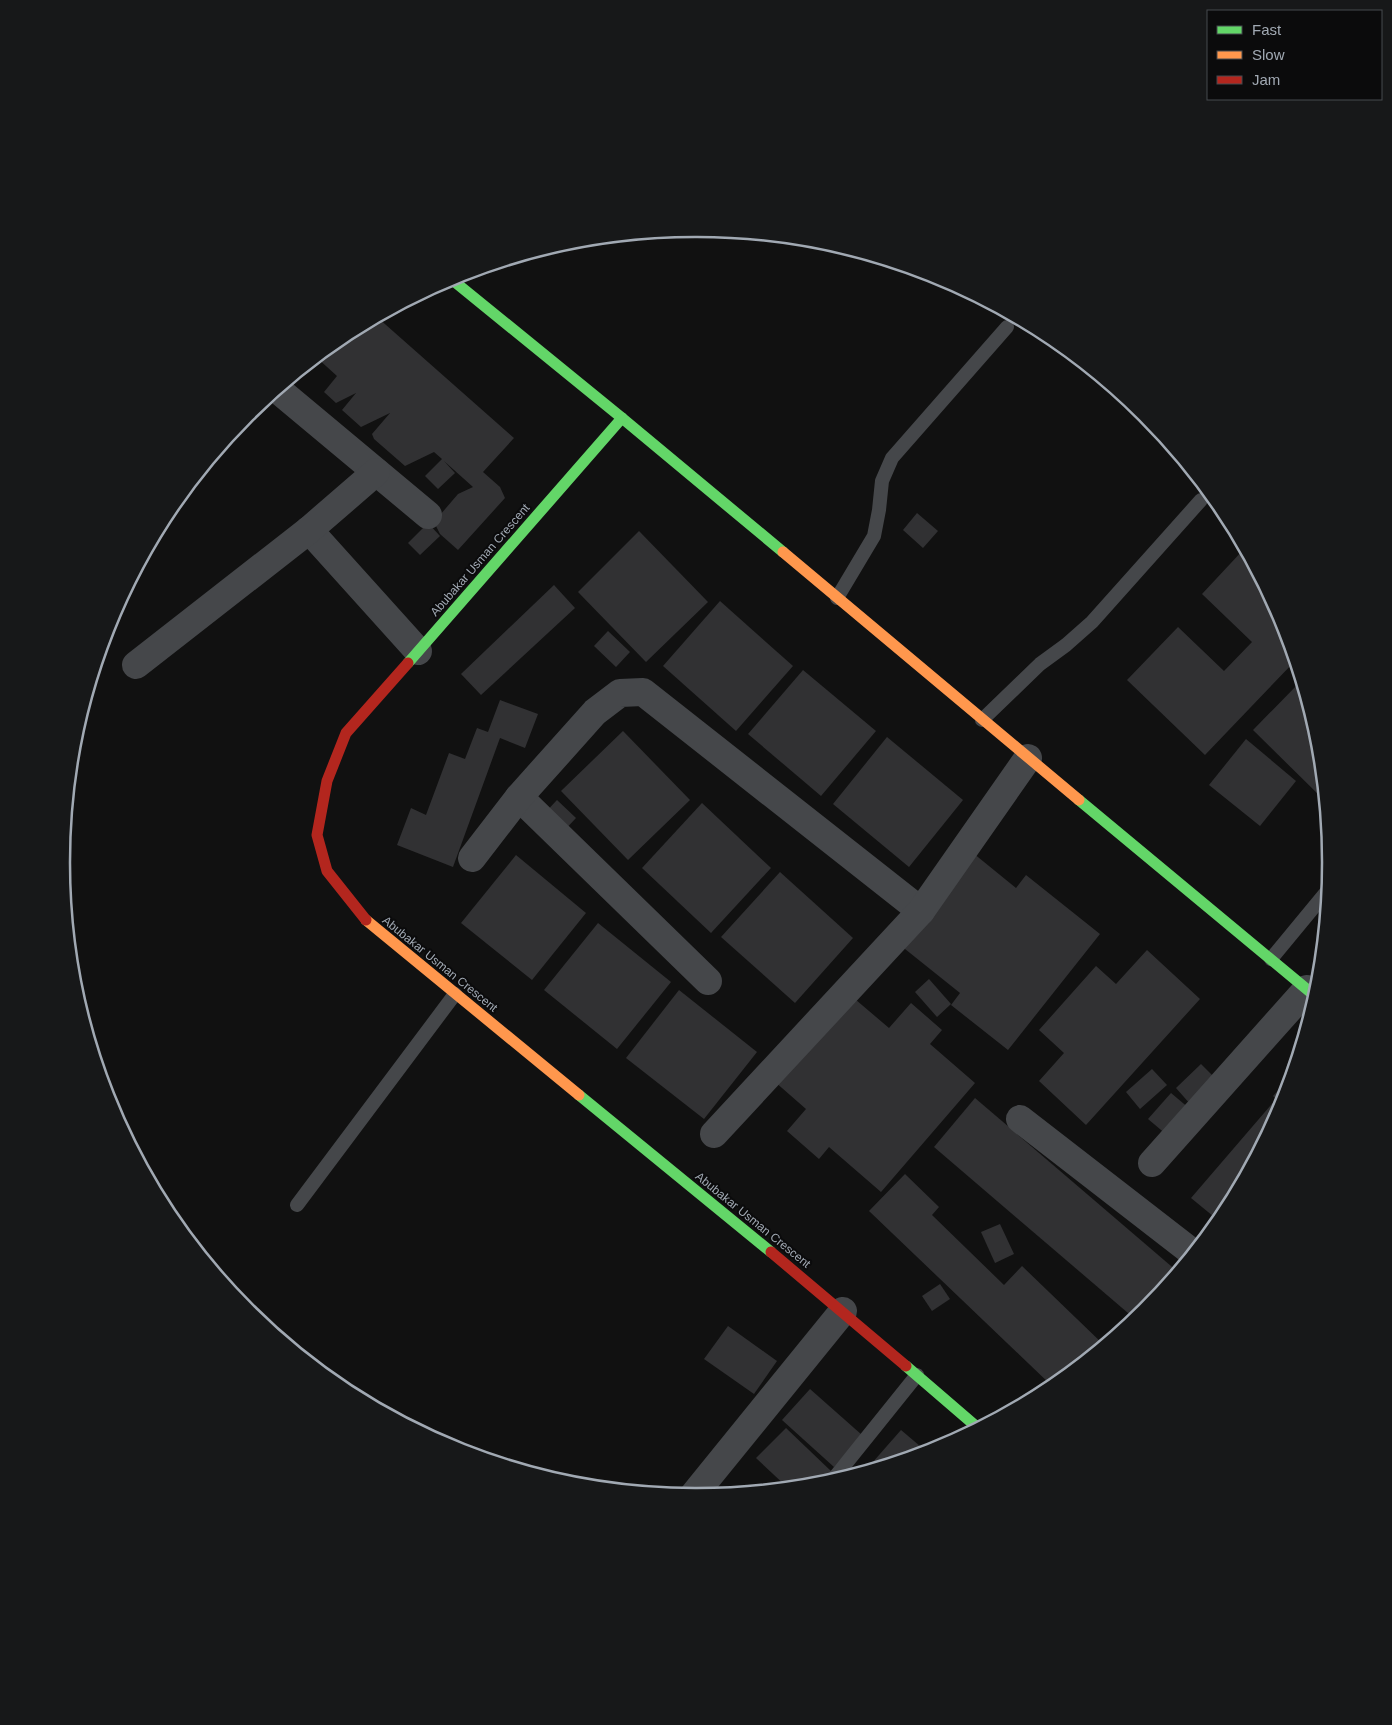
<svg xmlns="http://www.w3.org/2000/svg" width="1392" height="1725" font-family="Arial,sans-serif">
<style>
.building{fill:#313133}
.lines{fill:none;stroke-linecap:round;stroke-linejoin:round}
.lane{stroke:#45474a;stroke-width:14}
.street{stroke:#45474a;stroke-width:28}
.fast{stroke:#63d668;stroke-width:11}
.slow{stroke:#ff974d;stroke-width:11}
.jam{stroke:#b3261e;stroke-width:11}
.labels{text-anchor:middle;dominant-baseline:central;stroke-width:4;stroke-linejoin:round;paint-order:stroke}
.street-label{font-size:12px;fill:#a1a9b3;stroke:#0b0b0c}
.rim{fill:none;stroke:#a1a9b3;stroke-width:2.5}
</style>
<rect width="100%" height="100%" fill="#111"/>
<g class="building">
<polygon points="377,317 514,438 483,472 500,487 505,498 458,550 440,534 434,522 458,494 473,487 444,461 455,473 438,489 425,476 442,459 434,452 405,466 374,439 372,434 390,413 361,427 342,410 356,393 336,403 324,392 337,376 316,357 344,335"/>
<polygon points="917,513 938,531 923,548 903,530"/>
<polygon points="428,523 440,536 420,555 408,543"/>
<polygon points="639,531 708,602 646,662 578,592"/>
<polygon points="1244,549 1283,620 1295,661 1205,755 1127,680 1178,627 1224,671 1252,642 1202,594"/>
<polygon points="554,585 575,608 481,695 461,674"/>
<polygon points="720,601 793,666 736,731 663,666"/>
<polygon points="608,631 630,652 616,667 594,646"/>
<polygon points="803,670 876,731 821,796 748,734"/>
<polygon points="1301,681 1319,739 1325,801 1253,730"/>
<polygon points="500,700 538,714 525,748 500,738 453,867 397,845 411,808 426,815 449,753 465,759 477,728 488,732"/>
<polygon points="623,731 690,800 628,860 561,791"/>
<polygon points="887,737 963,800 909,867 833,804"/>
<polygon points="1246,739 1296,781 1260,826 1209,785"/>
<polygon points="557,800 576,818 562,833 543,815"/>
<polygon points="702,803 771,868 711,933 642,868"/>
<polygon points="973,853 1016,888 1026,875 1100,934 1008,1050 951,1005 960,993 900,945"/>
<polygon points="516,855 586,913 532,980 461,923"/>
<polygon points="780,872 853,938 795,1003 721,937"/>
<polygon points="598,923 671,982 617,1049 544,990"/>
<polygon points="1147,950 1200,999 1086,1125 1039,1081 1064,1053 1039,1030 1096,966 1116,984"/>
<polygon points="929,979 951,1004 937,1017 915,992"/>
<polygon points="679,990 757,1052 704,1119 626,1058"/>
<polygon points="849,994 889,1028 911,1003 942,1030 930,1044 975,1083 881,1192 829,1147 819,1159 787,1131 806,1109 774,1081"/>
<polygon points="1201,1064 1217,1080 1191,1105 1176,1088"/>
<polygon points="1152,1069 1167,1085 1140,1109 1126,1092"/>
<polygon points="1292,1075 1282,1106 1224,1215 1219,1221 1191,1198 1276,1099 1273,1096"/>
<polygon points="1171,1093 1190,1109 1167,1135 1148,1119"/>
<polygon points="975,1098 1178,1272 1145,1312 1135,1319 934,1147"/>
<polygon points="905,1174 939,1207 932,1215 1004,1285 1022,1266 1104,1345 1053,1387 869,1211"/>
<polygon points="1000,1224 1014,1254 995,1263 981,1232"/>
<polygon points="940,1284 950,1299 932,1311 922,1296"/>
<polygon points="728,1326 777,1361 754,1394 704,1359"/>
<polygon points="810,1389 862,1435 834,1467 782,1420"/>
<polygon points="786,1428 832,1472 819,1485 788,1488 756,1458"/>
<polygon points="901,1430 927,1452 865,1471"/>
</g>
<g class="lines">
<g class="lane">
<polyline points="837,598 874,536 879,510 882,481 892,458 1007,327"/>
<polyline points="982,720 1040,664 1066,645 1092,622 1201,500"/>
<polyline points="1271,959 1328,890"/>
<polyline points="297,1205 455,994"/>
<polyline points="831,1482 917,1375"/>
</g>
<g class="street">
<polyline points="277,389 428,515"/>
<polyline points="309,530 418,651"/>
<polyline points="136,665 309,530 376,472"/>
<polyline points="519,797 708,981"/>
<polyline points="472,858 519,797 595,712 620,693 643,692 921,911"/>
<polyline points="1020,1119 1193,1253"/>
<polyline points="714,1134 921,911 1028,758"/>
<polyline points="1152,1163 1307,989"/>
<polyline points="692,1497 843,1311"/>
</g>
<g class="fast">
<polyline points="450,278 622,418 783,552"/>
<polyline points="408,663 622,418"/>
<polyline points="1079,800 1315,996"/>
<polyline points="579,1095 771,1252"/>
<polyline points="906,1366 978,1428"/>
</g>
<g class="slow">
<polyline points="783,552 1079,800"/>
<polyline points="366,920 579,1095"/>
</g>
<g class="jam">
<polyline points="366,920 327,871 317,835 327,781 346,733 408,663"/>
<polyline points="771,1252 906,1366"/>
</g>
</g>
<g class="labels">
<g class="street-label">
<text transform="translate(480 560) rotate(-49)">Abubakar Usman Crescent</text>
<text transform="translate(440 964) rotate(39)">Abubakar Usman Crescent</text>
<text transform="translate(753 1220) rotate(39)">Abubakar Usman Crescent</text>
</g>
</g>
<path d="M0 0H1392V1725H0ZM695 237H697A625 625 0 0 1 1322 862V863A625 625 0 0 1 697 1488H695A625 625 0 0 1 70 863V862A625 625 0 0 1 695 237Z" fill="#171819" fill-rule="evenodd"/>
<path class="rim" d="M695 237H697A625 625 0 0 1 1322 862V863A625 625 0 0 1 697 1488H695A625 625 0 0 1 70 863V862A625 625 0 0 1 695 237Z"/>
<rect x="1207" y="10" width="175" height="90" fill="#0b0b0c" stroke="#474a4f"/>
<rect x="1217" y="26" width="25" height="8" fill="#63d668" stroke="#474a4f"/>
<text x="1252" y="35" font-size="15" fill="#a1a9b3">Fast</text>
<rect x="1217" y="51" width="25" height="8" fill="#ff974d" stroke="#474a4f"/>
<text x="1252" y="60" font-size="15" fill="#a1a9b3">Slow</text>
<rect x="1217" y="76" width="25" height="8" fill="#b3261e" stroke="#474a4f"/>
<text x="1252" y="85" font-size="15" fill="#a1a9b3">Jam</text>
</svg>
